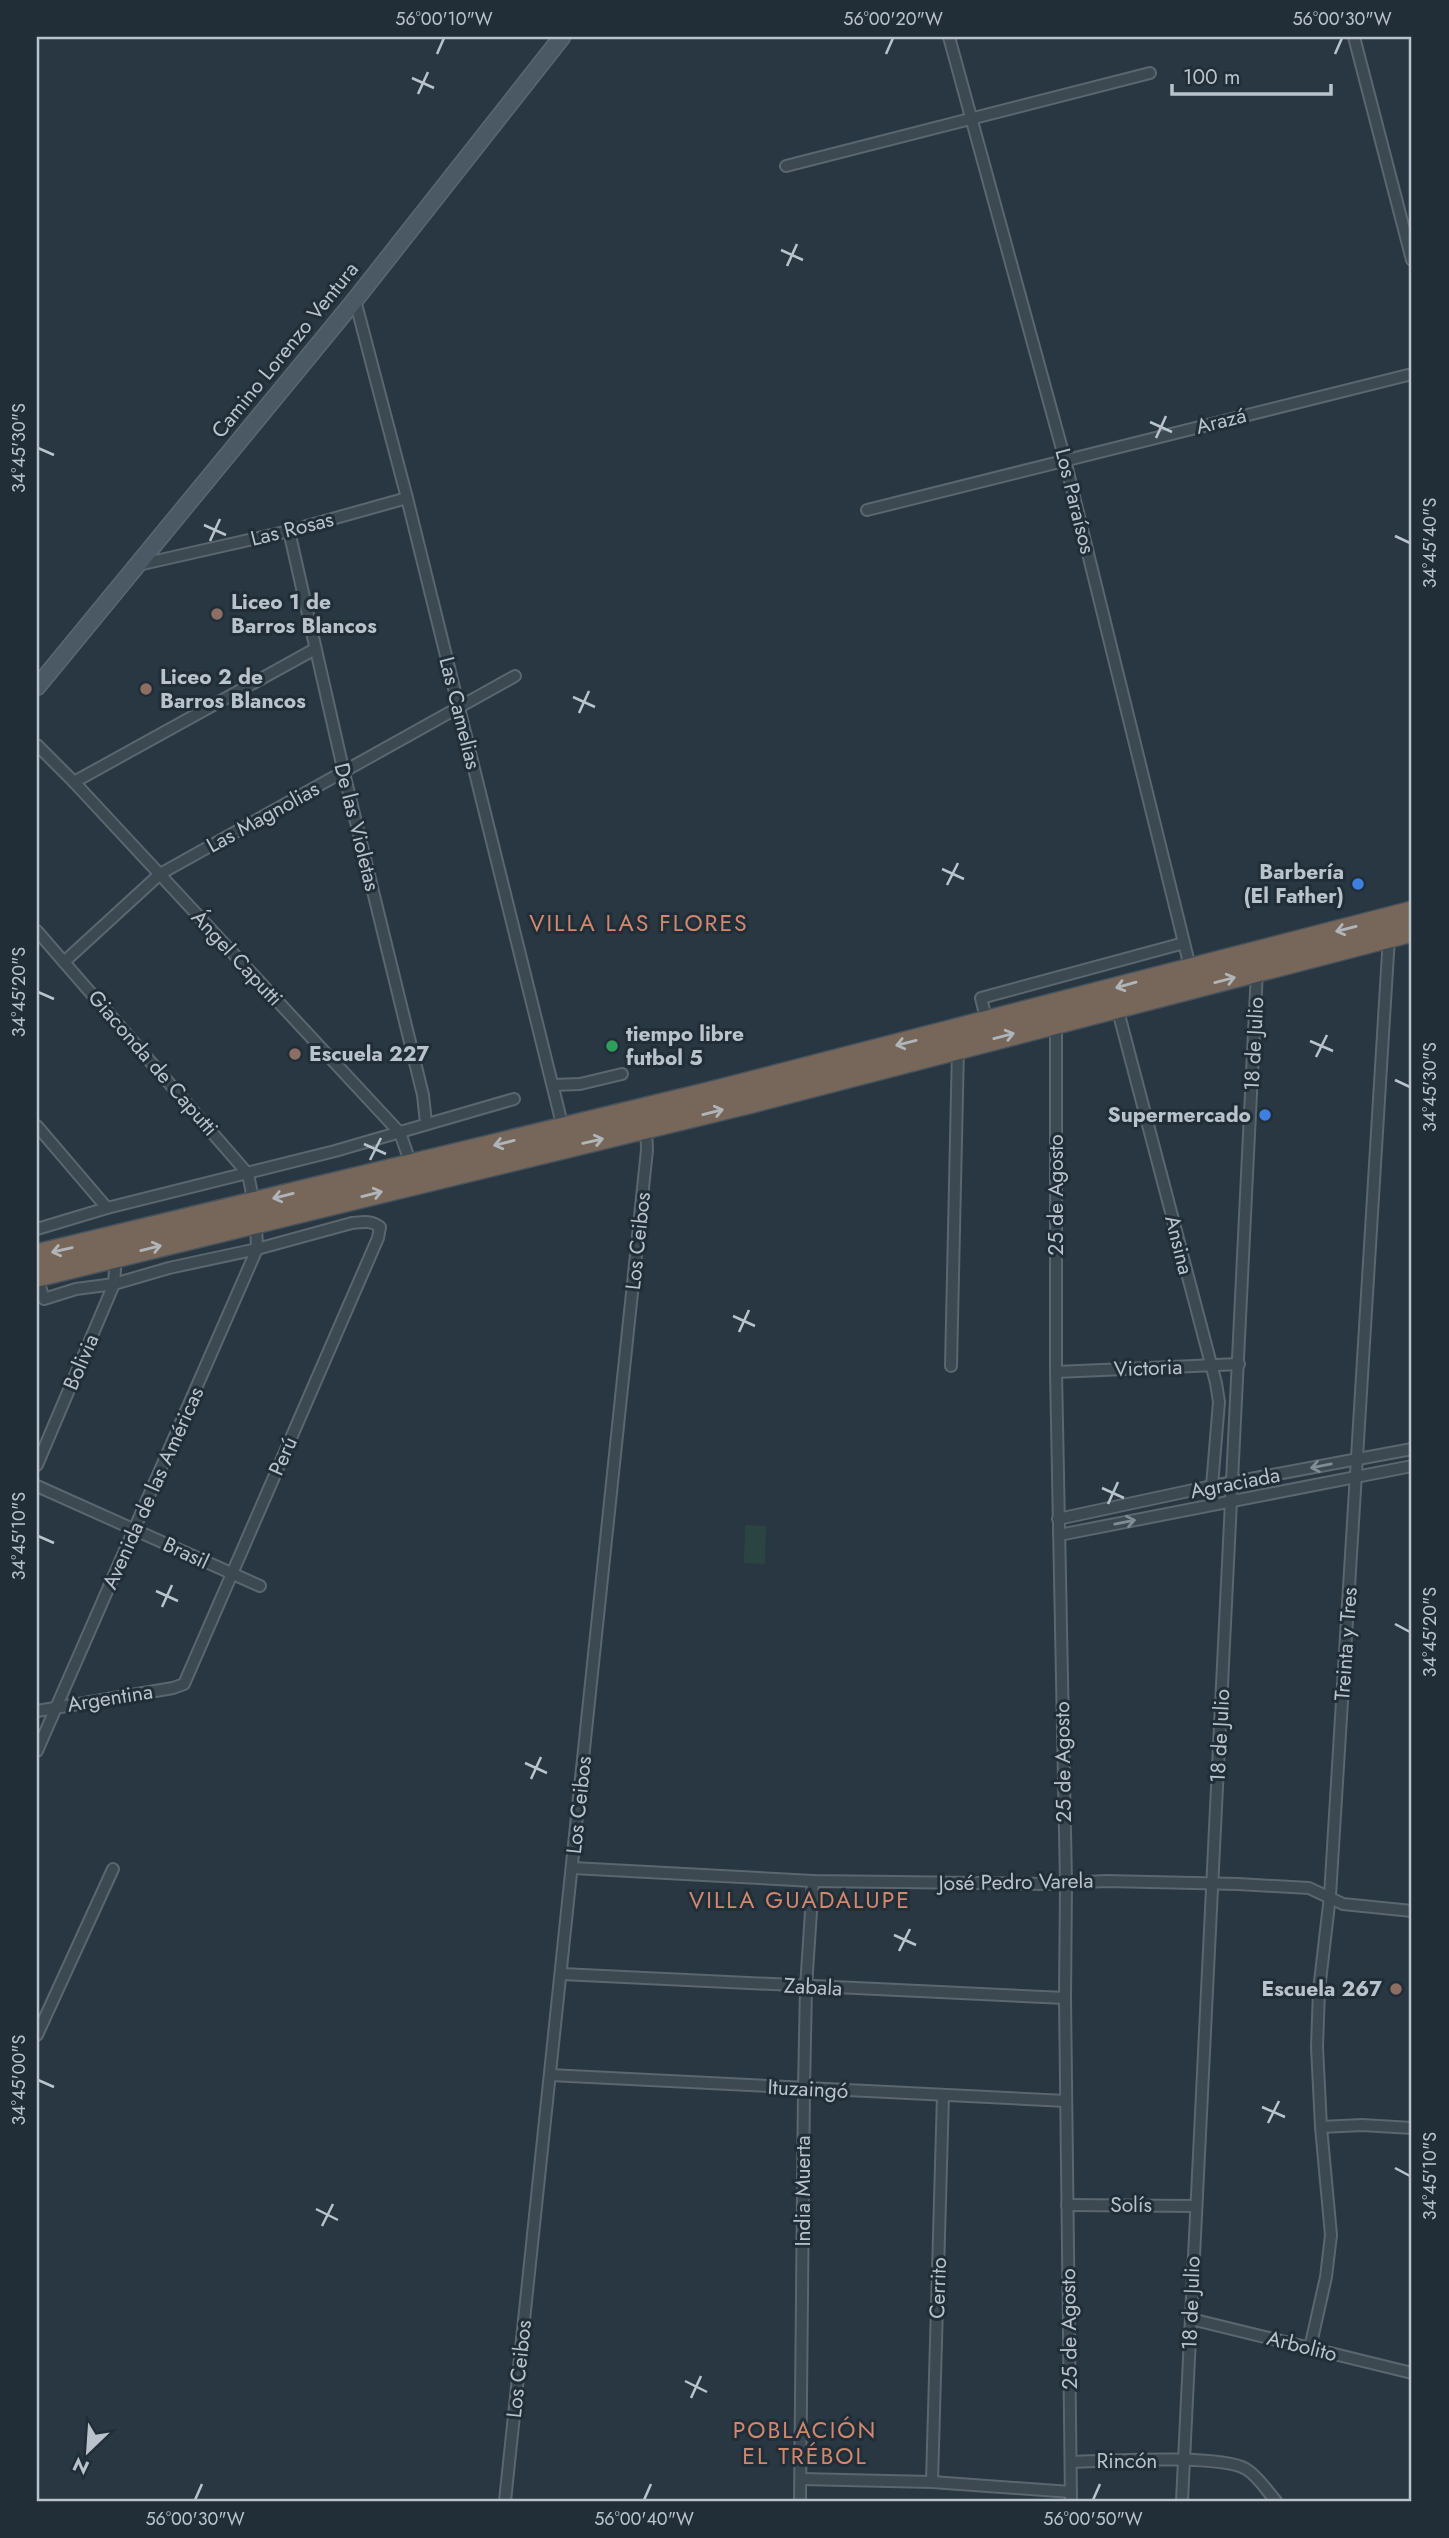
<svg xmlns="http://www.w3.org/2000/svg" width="1449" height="2538" font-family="Jost,sans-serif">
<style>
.green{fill:#2b4442}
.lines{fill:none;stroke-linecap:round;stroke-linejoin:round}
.street-casing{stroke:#5b666f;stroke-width:14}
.secondary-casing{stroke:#5b666f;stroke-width:19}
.highway-casing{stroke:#47535c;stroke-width:24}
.street{stroke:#3c4951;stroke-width:10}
.secondary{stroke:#4b5964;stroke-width:16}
.highway{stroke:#77675a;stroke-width:21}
.oneway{stroke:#b0b5ba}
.oneway2{stroke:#818c94}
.ticks{fill:none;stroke:#bac3cb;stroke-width:2.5}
.education-dot{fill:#8d6e63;stroke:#212e37;stroke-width:2.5}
.shop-dot{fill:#3f7fe0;stroke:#212e37;stroke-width:2.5}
.leisure-dot{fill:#2e9e5b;stroke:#212e37;stroke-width:2.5}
.labels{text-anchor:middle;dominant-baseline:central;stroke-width:6;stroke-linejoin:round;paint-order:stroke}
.street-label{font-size:21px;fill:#bac3cb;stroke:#212e37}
.poi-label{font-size:21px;font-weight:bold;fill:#bac3cb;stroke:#212e37;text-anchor:start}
.neighbourhood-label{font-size:23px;letter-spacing:2px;fill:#d1886f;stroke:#212e37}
.neatline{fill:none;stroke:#bac3cb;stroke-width:2.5}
.ticks-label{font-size:18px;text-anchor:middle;fill:#bac3cb}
</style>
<rect width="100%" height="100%" fill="#283741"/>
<polygon class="green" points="745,1525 766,1526 765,1564 744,1563"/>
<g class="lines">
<defs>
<g id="street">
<polyline points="949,37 1065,460 1190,967"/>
<polyline points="1354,37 1412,260"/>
<polyline points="786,166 1150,73"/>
<polyline points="355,300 407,498 563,1128"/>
<polyline points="867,510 1412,374"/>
<polyline points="289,531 344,773 423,1095 426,1123"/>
<polyline points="138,565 289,531 407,498"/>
<polyline points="37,745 74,782 400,1133 412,1167"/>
<polyline points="74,782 315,649"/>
<polyline points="37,931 248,1174 254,1204"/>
<polyline points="64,962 160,874 515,676"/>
<polyline points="1117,1007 1216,1383 1219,1402 1212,1486"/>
<polyline points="987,1022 981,998 1184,943"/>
<polyline points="1056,1023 1056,1372 1066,1883 1065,1998 1071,2501"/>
<polyline points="553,1085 580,1084 622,1074"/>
<polyline points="37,1126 107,1208"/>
<polyline points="37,1229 107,1208 335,1151 514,1099"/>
<path d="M37,1277L44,1299L76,1289L114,1284L169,1268L257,1249L352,1223C363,1222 371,1220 380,1227L378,1238L184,1684L173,1688L37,1711"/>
<polyline points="951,1366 958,1048"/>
<polyline points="1056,1372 1239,1364"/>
<polyline points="37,1465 114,1284 116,1256"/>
<polyline points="37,1486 260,1586"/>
<polyline points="1058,1519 1212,1486 1412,1449"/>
<polyline points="1059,1535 1412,1466"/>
<polyline points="37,1751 257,1249 256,1223"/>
<polyline points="573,1868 813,1881 1048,1884 1106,1881 1238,1884 1309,1888 1343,1904 1412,1911"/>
<polyline points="562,1974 1065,1998"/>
<polyline points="37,2035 113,1869"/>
<polyline points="550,2075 1066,2101"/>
<polyline points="1321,2127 1362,2125 1412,2128"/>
<polyline points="1067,2205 1194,2206"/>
<polyline points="1191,2319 1412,2373"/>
<polyline points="1310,2348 1326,2277 1331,2235 1321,2127 1317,2047 1319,1990 1330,1896 1389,937"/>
<path d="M1071,2462C1106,2461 1220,2454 1246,2469C1258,2476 1267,2491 1276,2501"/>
<polyline points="801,2479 932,2482 1071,2492"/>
<polyline points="932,2482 943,2095"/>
<polyline points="505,2501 647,1150 646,1126"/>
<polyline points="800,2501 804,2089 806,1987 813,1881"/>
<path d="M1182,2501C1205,1991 1234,1481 1257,971"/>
</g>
<polyline id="secondary" points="37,687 355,300 562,37"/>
<g id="highway">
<polyline points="37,1255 709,1093 1412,912"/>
<polyline points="37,1276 752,1102 1412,931"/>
</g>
</defs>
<use href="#street" class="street-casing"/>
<use href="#secondary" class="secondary-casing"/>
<use href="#highway" class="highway-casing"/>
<use href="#street" class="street"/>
<use href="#secondary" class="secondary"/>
<use href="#highway" class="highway"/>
</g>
<defs><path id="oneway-shaft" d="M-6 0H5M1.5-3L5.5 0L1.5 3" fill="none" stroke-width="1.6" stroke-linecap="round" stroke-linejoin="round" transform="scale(1.75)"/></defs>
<g class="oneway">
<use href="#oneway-shaft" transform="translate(1346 929) rotate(166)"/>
<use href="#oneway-shaft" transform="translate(1225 980) rotate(-15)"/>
<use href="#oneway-shaft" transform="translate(1126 985) rotate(164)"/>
<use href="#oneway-shaft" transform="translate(1004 1036) rotate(-15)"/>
<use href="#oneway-shaft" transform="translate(906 1043) rotate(166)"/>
<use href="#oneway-shaft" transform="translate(713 1112) rotate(-14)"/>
<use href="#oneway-shaft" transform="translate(593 1141) rotate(-13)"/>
<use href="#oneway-shaft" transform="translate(504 1143) rotate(166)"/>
<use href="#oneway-shaft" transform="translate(372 1194) rotate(-14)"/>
<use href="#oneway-shaft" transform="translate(283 1196) rotate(166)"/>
<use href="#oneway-shaft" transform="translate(151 1248) rotate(-14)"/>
<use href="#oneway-shaft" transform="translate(62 1250) rotate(167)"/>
</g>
<g class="oneway2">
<use href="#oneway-shaft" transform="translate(1321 1466) rotate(169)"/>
<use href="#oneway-shaft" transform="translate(1125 1522) rotate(-11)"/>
</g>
<path class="ticks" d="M437,54L444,38M886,54L893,38M1335,54L1342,38M412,78L434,88M418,94L428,72M781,250L803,260M787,266L797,244M1150,422L1172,432M1156,438L1166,416M38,448L54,455M204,525L226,535M1395,536L1410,543M210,541L220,519M573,697L595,707M579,713L589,691M942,869L964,879M947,885L958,863M38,992L54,999M1310,1041L1333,1051M1316,1057L1327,1035M1395,1080L1410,1087M364,1144L386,1154M370,1160L381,1138M733,1316L755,1326M739,1332L749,1310M1102,1488L1124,1498M1108,1504L1118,1482M38,1536L54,1543M156,1591L178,1601M162,1607L172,1585M1395,1624L1410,1632M525,1763L547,1773M531,1779L541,1757M894,1935L916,1945M899,1951L910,1929M38,2080L54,2087M1262,2107L1285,2117M1268,2123L1279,2101M1395,2168L1410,2176M316,2209L338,2220M322,2226L333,2204M685,2381L707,2392M691,2398L701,2376M195,2500L202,2484M644,2500L651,2484M1093,2500L1100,2484"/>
<g class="education-dot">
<circle cx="217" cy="614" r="7"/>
<circle cx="146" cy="689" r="7"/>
<circle cx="295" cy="1054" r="7"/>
<circle cx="1396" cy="1989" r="7"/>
</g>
<g class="shop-dot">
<circle cx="1358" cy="884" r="7"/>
<circle cx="1265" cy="1115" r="7"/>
</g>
<circle class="leisure-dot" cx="612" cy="1046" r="7"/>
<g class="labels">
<g class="street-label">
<text transform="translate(285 350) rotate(-51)">Camino Lorenzo Ventura</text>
<text transform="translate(1221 421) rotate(-14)">Arazá</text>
<text transform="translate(1075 501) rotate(76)">Los Paraísos</text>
<text transform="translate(292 529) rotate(-14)">Las Rosas</text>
<text transform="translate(460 713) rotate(76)">Las Camelias</text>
<text transform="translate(263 817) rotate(-29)">Las Magnolias</text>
<text transform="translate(357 827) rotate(76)">De las Violetas</text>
<text transform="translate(237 958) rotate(47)">Ángel Caputti</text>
<text transform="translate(1254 1044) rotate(-87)">18 de Julio</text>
<text transform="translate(153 1063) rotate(49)">Giaconda de Caputti</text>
<text transform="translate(1056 1195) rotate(-90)">25 de Agosto</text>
<text transform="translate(638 1241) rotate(-84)">Los Ceibos</text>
<text transform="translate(1179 1245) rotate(76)">Ansina</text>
<text transform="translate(81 1362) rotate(-67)">Bolivia</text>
<text transform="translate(1148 1368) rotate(-2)">Victoria</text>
<text transform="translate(283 1456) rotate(-66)">Perú</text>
<text transform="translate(1235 1483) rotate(-11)">Agraciada</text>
<text transform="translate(153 1488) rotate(-66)">Avenida de las Américas</text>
<text transform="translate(186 1553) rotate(25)">Brasil</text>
<text transform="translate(1346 1644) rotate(-86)">Treinta y Tres</text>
<text transform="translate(110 1698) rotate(-9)">Argentina</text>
<text transform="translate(1220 1736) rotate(-87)">18 de Julio</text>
<text transform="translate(1063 1762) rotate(-91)">25 de Agosto</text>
<text transform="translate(579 1805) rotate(-84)">Los Ceibos</text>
<text transform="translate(1016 1882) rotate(-1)">José Pedro Varela</text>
<text transform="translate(813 1987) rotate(3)">Zabala</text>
<text transform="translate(808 2089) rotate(3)">Ituzaingó</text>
<text transform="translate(803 2191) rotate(-90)">India Muerta</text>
<text x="1131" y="2205">Solís</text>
<text transform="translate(938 2288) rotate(-88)">Cerrito</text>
<text transform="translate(1191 2303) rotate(-88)">18 de Julio</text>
<text transform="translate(1069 2329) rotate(-91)">25 de Agosto</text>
<text transform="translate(1302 2346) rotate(14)">Arbolito</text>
<text transform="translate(519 2369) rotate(-84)">Los Ceibos</text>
<text x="1127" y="2461">Rincón</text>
</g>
<g class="poi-label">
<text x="231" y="602">Liceo 1 de<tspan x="231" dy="24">Barros Blancos</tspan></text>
<text x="160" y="677">Liceo 2 de<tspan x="160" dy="24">Barros Blancos</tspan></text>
<text x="1344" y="872" text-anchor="end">Barbería<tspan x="1344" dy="24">(El Father)</tspan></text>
<text x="626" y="1034">tiempo libre<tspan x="626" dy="24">futbol 5</tspan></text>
<text x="309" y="1054">Escuela 227</text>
<text x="1251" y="1115" text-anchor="end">Supermercado</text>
<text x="1382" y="1989" text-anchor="end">Escuela 267</text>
</g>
<g class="neighbourhood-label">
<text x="639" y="923">VILLA LAS FLORES</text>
<text x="800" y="1900">VILLA GUADALUPE</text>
<text x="805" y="2430">POBLACIÓN<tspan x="805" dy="26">EL TRÉBOL</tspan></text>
</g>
</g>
<rect width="1449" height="2538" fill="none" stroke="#212e37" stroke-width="77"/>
<g transform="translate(88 2451) rotate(205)" stroke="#212e37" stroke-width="5" paint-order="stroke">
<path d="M0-5L12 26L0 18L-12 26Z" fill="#bac3cb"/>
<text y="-10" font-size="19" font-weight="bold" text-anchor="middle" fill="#bac3cb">N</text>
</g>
<path d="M1172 84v10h159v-10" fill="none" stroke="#bac3cb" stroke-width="3.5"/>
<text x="1183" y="84" font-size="21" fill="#bac3cb" stroke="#212e37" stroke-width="5" paint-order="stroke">100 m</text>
<rect x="38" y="38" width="1372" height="2462" class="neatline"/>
<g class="ticks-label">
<text x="444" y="25">56°00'10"W</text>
<text x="893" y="25">56°00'20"W</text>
<text x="1342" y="25">56°00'30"W</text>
<text transform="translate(19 448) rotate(-90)" y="6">34°45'30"S</text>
<text transform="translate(1430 543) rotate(-90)" y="6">34°45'40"S</text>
<text transform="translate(19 992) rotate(-90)" y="6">34°45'20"S</text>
<text transform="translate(1430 1087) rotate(-90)" y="6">34°45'30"S</text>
<text transform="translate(19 1536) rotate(-90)" y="6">34°45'10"S</text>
<text transform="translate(1430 1632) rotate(-90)" y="6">34°45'20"S</text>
<text transform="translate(19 2080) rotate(-90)" y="6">34°45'00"S</text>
<text transform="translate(1430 2176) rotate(-90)" y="6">34°45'10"S</text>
<text x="195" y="2525">56°00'30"W</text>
<text x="644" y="2525">56°00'40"W</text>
<text x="1093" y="2525">56°00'50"W</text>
</g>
</svg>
